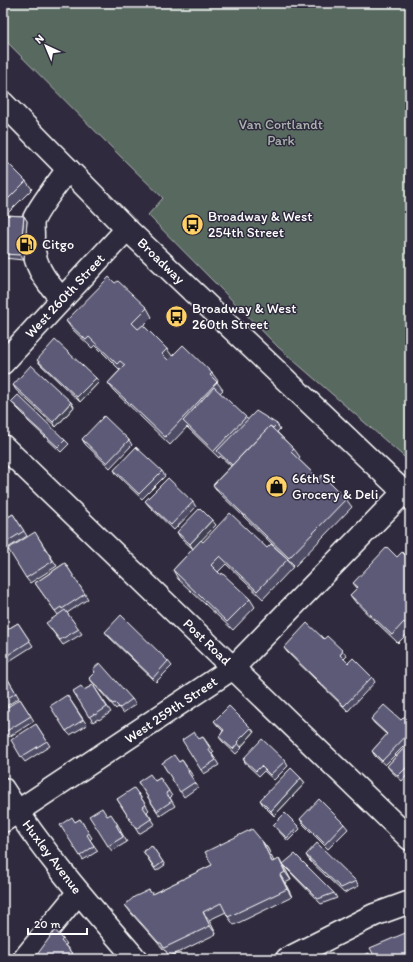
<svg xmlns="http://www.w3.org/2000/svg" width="413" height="962" font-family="Itim,sans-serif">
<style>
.green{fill:#596961;stroke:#acb4b0}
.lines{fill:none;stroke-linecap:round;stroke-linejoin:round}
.minor-casing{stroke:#fff;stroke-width:25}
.major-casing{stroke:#fff;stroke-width:25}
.minor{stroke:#2f2a3d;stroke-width:22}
.major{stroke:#2f2a3d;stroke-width:22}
.wall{fill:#4f4d66;stroke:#fff}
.shaded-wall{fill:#403f53;stroke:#fff}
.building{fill:#5c5a77;stroke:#fff}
.labels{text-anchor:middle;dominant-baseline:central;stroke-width:3;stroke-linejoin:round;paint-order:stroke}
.park-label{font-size:14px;fill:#acb4b0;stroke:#2f2a3d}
.poi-label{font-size:14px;fill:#fff;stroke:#2f2a3d;text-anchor:start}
.street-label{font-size:14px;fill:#fff;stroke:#2f2a3d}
</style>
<rect width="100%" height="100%" fill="#2f2a3d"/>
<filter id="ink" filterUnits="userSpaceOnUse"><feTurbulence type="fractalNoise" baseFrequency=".025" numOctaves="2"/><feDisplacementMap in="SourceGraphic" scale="8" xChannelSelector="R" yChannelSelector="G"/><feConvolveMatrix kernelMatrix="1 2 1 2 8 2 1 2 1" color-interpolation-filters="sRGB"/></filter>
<g filter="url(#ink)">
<polygon class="green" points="3,3 410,3 410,462 278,347 148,215 163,198 126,162 3,38"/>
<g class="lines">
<defs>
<g id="minor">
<path d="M62,299C44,280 32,263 33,236C33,231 32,225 33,221C39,206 59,182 68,169"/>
<polyline points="3,363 127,229"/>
<polyline points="3,446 410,839"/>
<path d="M3,789C41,850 89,905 136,959"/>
<polyline points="3,821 233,668 404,492"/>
<polyline points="24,959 78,893"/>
<polyline points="287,959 374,915 410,902"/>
</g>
<polyline id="major" points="3,103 127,229 410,498"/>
</defs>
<use href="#minor" class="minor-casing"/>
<use href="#major" class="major-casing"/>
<use href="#minor" class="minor"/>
<use href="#major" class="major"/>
</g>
<g class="wall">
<polygon points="3,158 26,181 32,189 6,215 24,216 27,221 24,260 3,258"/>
<polygon points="115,283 147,308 152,317 143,326 172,356 212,373 218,381 217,382 223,390 220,393 247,419 277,424 280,429 277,432 294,449 300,457 298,459 319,479 346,499 352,507 295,566 219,493 213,485 231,466 220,456 219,458 187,427 170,445 114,391 108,383 120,370 95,345 92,348 72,329 66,321"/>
<polygon points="3,294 7,299 3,302"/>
<polygon points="37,360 99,382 80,402 40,364"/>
<polygon points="13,385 71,402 74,407 56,427 16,390"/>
<polygon points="11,402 65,440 69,444 61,452 28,421 25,416"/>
<polygon points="82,439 129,440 132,445 110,468 85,444"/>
<polygon points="114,470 162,471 165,476 142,499 117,475"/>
<polygon points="145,501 193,502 196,507 174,530 149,506"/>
<polygon points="13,514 27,536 3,551 3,520"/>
<polygon points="216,525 201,540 203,542 267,548 288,559 293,567 263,599 226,564 218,572 250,599 255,607 233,630 178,579 173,570 193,549 180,537 177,532"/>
<polygon points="38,537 57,566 30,583 26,578"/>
<polygon points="397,557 410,560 410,631 398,643 356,603 350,595 357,588 353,583"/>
<polygon points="65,563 88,599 67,613 82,634 63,645 50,628 58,615 35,583"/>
<polygon points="18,623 33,646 3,665 3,632"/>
<polygon points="105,632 168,661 172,666 156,682 109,637"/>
<polygon points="324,639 343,651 347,656 344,659 348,663 372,677 375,682 348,711 287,652 284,648"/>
<polygon points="93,669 132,699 136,704 123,713 118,707 116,709 93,683 89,678 95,673"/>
<polygon points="6,676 19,698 3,708 3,678"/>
<polygon points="93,685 111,712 99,720 98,719 93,722 73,691 84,690"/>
<polygon points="67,695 87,725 70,735 66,731"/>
<polygon points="20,699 34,721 9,737 3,729"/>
<polygon points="371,719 401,720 410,719 410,740 385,765 375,756 372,751 387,735 374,723"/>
<polygon points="214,721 251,728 254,732 241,747 242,748 236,754 222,741 219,737 223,731 218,726"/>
<polygon points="36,724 50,746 25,762 21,757"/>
<polygon points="203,737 214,752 212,754 219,765 204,774 201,770 199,739"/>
<polygon points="410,742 410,772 402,781 391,771 387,766"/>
<polygon points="243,759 285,761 288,766 274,780 264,771 259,776 246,764"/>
<polygon points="182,760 193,776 191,777 198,787 184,797 162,763 179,762"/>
<polygon points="160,778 172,796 170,798 175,806 160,816 138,782 155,781"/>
<polygon points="301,778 305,783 274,816 263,805 260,800"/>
<polygon points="138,793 149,810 147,812 155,824 139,834 117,799"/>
<polygon points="107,816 114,819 121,830 120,830 127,842 112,851 108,846"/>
<polygon points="80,819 92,838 90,840 98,851 83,860 80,856 75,822"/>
<polygon points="300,819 344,824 348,829 328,849 303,824"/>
<polygon points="273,825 298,826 300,829 288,841"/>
<polygon points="262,841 268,849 273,861 284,867 291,880 285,883 292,897 234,925 228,917 226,912 209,920 216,934 169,957 166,951 165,951 131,913 125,905 149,890 152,894"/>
<polygon points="152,846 165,865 156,871 143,851"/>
<polygon points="306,855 356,881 359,886 344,893 309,860"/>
<polygon points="283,864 334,893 337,898 321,904 287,869"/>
<polygon points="3,869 7,876 3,879"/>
<polygon points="63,939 67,944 65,945 77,959 34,959"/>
</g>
<g class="shaded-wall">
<polygon points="24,216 27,221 24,260 20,255"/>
<polygon points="167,349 173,357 168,362 162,354"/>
<polygon points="96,378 99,382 80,402 77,397"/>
<polygon points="71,402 74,407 56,427 53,422"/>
<polygon points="212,520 216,525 193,549 190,544"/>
<polygon points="343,651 347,656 343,660 340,655"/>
<polygon points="251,728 254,732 241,747 237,742"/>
<polygon points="301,778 305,783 274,816 271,811"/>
<polygon points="262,841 268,849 278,870 272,862"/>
<polygon points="279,859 284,867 291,880 285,872"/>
<polygon points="280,875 285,883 292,897 287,889"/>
<polygon points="203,912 209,920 216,934 210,926"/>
</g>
<g class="building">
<polygon points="3,158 26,181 3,204"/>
<polygon points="3,215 24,216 20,255 3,254"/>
<polygon points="109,277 115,283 118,281 147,308 132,323 138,329 143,325 167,349 162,354 168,360 183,345 212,373 210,375 217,382 165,437 108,383 125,365 120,361 117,364 89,337 86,340 66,321"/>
<polygon points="55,340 96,378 77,397 37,360"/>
<polygon points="31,365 71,402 53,422 13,385"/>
<polygon points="214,387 246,417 214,451 183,421"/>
<polygon points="18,395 65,440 58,447 25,417 26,415 11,402"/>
<polygon points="256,411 277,424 273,428 270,426 232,465 217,451"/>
<polygon points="104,416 129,440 107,463 82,439"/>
<polygon points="270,426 294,449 291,452 319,479 322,475 346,499 289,558 213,485"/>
<polygon points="136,447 162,471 139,494 114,470"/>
<polygon points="168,478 193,502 171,525 145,501"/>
<polygon points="200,508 212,520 190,544 177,532"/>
<polygon points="230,513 267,548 271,544 288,559 257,591 220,556 211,565 221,575 222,573 250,599 227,622 173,570 201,540 203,542"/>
<polygon points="13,514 24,531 3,544 3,520"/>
<polygon points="35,532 53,561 26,578 8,549"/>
<polygon points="387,547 397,557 402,552 410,560 410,628 404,622 392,635 350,595 358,587 353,583"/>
<polygon points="65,563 85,594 62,609 61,607 55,611 35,583"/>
<polygon points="65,610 79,629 60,640 46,623"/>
<polygon points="121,615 168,661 153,678 105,632"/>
<polygon points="18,623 30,641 3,658 3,632"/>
<polygon points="307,623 324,639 327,636 343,651 340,655 348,663 353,658 372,677 344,706 284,648"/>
<polygon points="410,647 410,652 407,650"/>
<polygon points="100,663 132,699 120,708 115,703 113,704 89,678 95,672 93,669"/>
<polygon points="6,676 16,693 3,701 3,678"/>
<polygon points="93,685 107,707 95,715 94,714 89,717 73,691 81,686 84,690"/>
<polygon points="67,695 83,720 66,731 50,706"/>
<polygon points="20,699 31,716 5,732 3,729 3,710"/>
<polygon points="384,705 401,720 406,715 410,719 410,732 382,761 372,751 387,734 371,719"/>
<polygon points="229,706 251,728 237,742 238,743 233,749 219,737 224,730 214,721"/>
<polygon points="36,724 47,741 21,757 11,740"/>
<polygon points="194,732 199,739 203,737 210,748 208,749 216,760 201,770 182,740"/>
<polygon points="262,739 285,761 270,775 261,766 256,771 243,759"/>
<polygon points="410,742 410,764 398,776 387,766"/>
<polygon points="174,755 179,762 182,760 189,771 188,772 195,782 180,792 162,763"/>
<polygon points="291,768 301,778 271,811 260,800"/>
<polygon points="150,774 155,781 160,778 169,791 166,793 172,801 157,811 138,782"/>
<polygon points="410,782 410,788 407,785"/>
<polygon points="134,788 146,805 143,807 151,819 136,829 117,799"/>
<polygon points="319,799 344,824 325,844 300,819"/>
<polygon points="102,808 107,816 111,814 118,825 116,825 123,837 108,846 89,816"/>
<polygon points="285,813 298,826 287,838 273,825"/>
<polygon points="72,817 75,822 80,819 89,833 87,835 94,846 80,856 60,825"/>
<polygon points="252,829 262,841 272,862 279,859 285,872 280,875 287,889 228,917 221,903 203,912 210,926 164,948 161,943 159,943 125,905 134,897 149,890 152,894 212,865 205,852"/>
<polygon points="317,843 356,881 341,888 306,855"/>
<polygon points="152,846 163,862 155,868 143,851"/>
<polygon points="295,854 334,893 318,899 283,864"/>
<polygon points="55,930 63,939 61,941 77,959 79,957 81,959 34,959"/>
<polygon points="410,931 410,959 376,959 370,948"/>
<polygon points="369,953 372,959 355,959"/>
</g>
</g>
<defs>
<symbol id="bus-disc" viewBox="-11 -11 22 22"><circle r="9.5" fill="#ffd166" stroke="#2f2a3d"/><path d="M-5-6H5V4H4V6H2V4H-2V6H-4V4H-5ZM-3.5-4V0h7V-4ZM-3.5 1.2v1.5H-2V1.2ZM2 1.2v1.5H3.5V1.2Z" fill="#111"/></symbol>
<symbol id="fuel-disc" viewBox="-11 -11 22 22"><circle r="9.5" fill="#ffd166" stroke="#2f2a3d"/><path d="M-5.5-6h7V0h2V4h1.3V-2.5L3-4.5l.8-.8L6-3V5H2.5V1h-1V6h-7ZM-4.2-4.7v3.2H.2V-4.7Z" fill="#111"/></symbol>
<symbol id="shop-disc" viewBox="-11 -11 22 22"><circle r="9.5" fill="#ffd166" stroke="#2f2a3d"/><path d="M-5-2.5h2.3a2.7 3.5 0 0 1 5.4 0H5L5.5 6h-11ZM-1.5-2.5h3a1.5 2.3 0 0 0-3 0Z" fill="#111"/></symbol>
</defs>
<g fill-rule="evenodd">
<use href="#bus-disc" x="180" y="212" width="25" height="25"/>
<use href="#fuel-disc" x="14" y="232" width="25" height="25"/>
<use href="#bus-disc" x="164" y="304" width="25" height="25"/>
<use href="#shop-disc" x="264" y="474" width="25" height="25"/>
</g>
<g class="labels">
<g class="park-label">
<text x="281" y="124">Van Cortlandt<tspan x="281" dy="16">Park</tspan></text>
</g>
<g class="poi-label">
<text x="208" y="216">Broadway &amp; West<tspan x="208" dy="16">254th Street</tspan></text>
<text x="42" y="244">Citgo</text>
<text x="192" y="308">Broadway &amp; West<tspan x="192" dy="16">260th Street</tspan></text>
<text x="292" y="478">66th St<tspan x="292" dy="16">Grocery &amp; Deli</tspan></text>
</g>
<g class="street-label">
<text transform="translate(161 261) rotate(44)">Broadway</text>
<text transform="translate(65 296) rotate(-47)">West 260th Street</text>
<text transform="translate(207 642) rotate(44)">Post Road</text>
<text transform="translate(171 710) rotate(-34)">West 259th Street</text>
<text transform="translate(52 857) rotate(53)">Huxley Avenue</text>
</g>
</g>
<rect width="413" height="962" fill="none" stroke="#2f2a3d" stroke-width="16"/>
<rect x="8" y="8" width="397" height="946" fill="none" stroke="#fff" stroke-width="1.5" filter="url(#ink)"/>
<g transform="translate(46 46) rotate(316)" stroke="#2f2a3d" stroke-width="3" paint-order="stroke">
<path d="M0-3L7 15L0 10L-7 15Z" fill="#ffffff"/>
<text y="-6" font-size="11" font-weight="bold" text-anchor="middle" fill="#ffffff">N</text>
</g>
<path d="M28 928v6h59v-6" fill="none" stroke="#ffffff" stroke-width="2"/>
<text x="34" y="928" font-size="12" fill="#ffffff" stroke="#2f2a3d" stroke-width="3" paint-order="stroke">20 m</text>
</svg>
